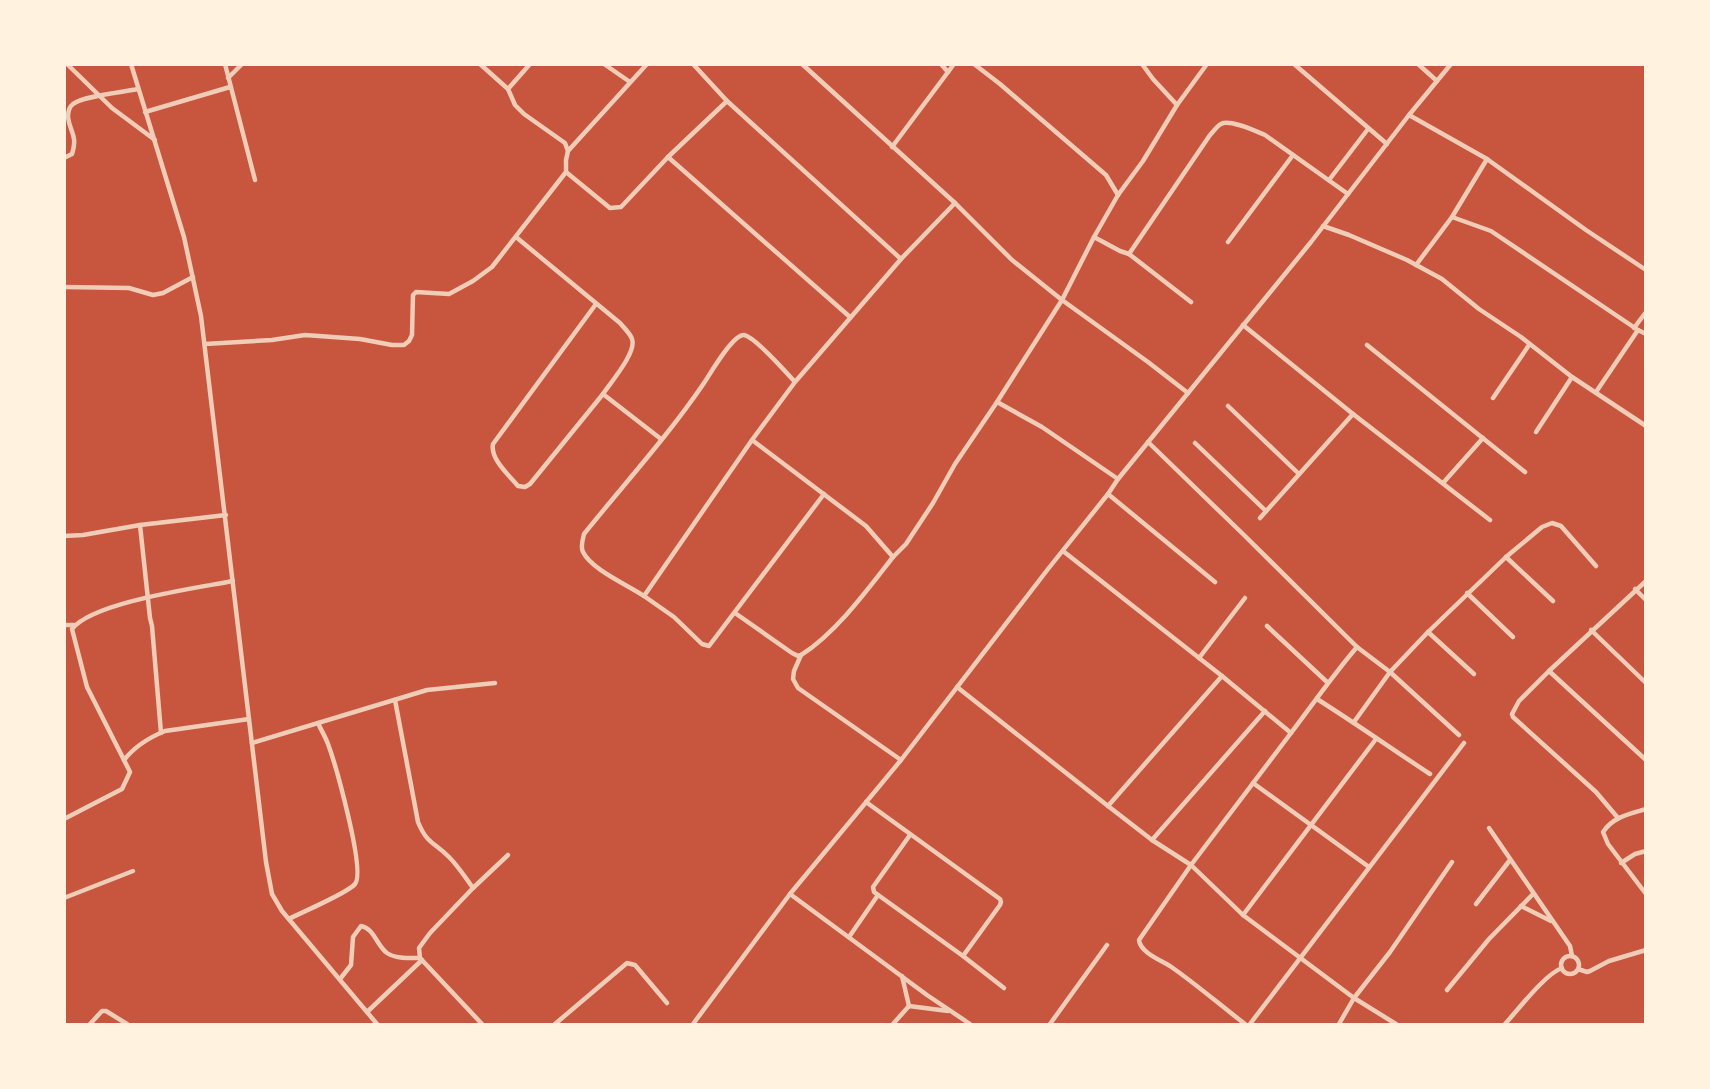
<svg xmlns="http://www.w3.org/2000/svg" width="1710" height="1089" font-family="'Space Grotesk',sans-serif">
<style>
.lines{fill:none;stroke-linecap:round;stroke-linejoin:round}
.minor{stroke:#f1ccb7;stroke-width:4.5}
</style>
<rect width="100%" height="100%" fill="#c8553d"/>
<g class="lines">
<g class="minor">
<polyline points="67,64 112,108 155,140"/>
<polyline points="131,64 184,237 201,316 266,862 272,894 282,911 377,1024"/>
<polyline points="225,64 255,180"/>
<polyline points="604,64 630,82"/>
<polyline points="693,64 727,101 901,259"/>
<polyline points="802,64 955,203 1012,260 1062,300 1148,362 1188,393"/>
<polyline points="941,64 948,72"/>
<polyline points="974,64 1000,84 1106,175 1118,195"/>
<polyline points="1294,64 1387,144"/>
<polyline points="1418,64 1437,81"/>
<polyline points="228,78 242,64"/>
<polyline points="508,89 530,64"/>
<polyline points="1177,105 1207,64"/>
<polyline points="145,112 230,87"/>
<polyline points="1409,115 1487,159 1586,230 1646,270"/>
<polyline points="892,147 954,64"/>
<polyline points="568,151 647,64"/>
<polyline points="668,157 850,317"/>
<path d="M64,158L72,154C78,135 70,133 68,117C68,112 69,107 73,104C82,96 124,92 138,89"/>
<polyline points="566,172 610,208 621,207 668,157 727,101"/>
<polyline points="1329,180 1368,129"/>
<polyline points="1452,217 1491,231 1638,330"/>
<polyline points="1323,226 1349,235 1407,260 1442,279 1479,309 1521,337 1572,377 1646,426"/>
<path d="M516,237L620,323C624,328 630,333 632,339C637,352 611,382 603,394L661,439"/>
<path d="M1094,237L1120,251L1129,254L1210,135C1213,132 1217,126 1221,124C1230,119 1255,131 1265,135L1348,194"/>
<polyline points="1228,242 1293,155"/>
<polyline points="1129,254 1191,302"/>
<polyline points="1416,265 1452,217 1487,159"/>
<polyline points="64,287 129,288 153,295 163,293 193,277"/>
<path d="M596,304L493,444C490,459 509,475 518,486L525,487L530,484L603,394"/>
<polyline points="1243,325 1353,414 1490,520"/>
<polyline points="1634,328 1646,312"/>
<polyline points="205,344 272,340 305,335 360,339 392,345 404,345 409,341 412,335 413,295 416,292 449,294 473,281 492,267 566,172 566,160 568,151 565,143 524,114 515,105 508,89 480,64"/>
<polyline points="1367,345 1525,472"/>
<path d="M795,382C786,372 755,337 744,335C733,334 710,374 704,383C668,436 624,484 584,534C583,540 580,546 583,552C592,570 628,585 644,596L752,440L795,382L901,259L955,203"/>
<polyline points="1596,392 1638,330 1646,334"/>
<polyline points="1493,398 1529,345"/>
<polyline points="997,402 1042,427 1118,479"/>
<polyline points="1228,406 1299,474"/>
<polyline points="1536,432 1572,377"/>
<polyline points="752,440 866,526 893,557 906,544 933,503 955,464 997,402 1062,300 1094,237 1118,195 1143,161 1177,105 1153,79 1142,64"/>
<polyline points="1148,442 1245,536 1357,647 1390,672 1459,735"/>
<polyline points="1195,443 1266,511"/>
<polyline points="1443,483 1483,438"/>
<polyline points="1108,494 1215,582"/>
<polyline points="1260,518 1353,414"/>
<polyline points="140,525 150,618 152,626 161,733"/>
<polyline points="64,536 83,535 140,525 226,515"/>
<path d="M1063,551L1222,676L1291,733L1191,865L1139,940C1140,952 1160,960 1170,966C1196,984 1220,1005 1245,1024"/>
<polyline points="1506,557 1553,601"/>
<polyline points="1635,589 1646,600"/>
<polyline points="1467,593 1513,637"/>
<polyline points="644,596 674,617 702,644 709,646 824,494"/>
<path d="M735,613L792,653L798,656L801,655C836,633 868,589 893,557"/>
<polyline points="64,625 75,625"/>
<polyline points="1267,626 1327,682"/>
<polyline points="1591,630 1646,683"/>
<polyline points="1428,632 1474,674"/>
<polyline points="801,655 794,671 793,679 798,688 901,760"/>
<polyline points="1199,658 1245,598"/>
<polyline points="1549,671 1646,760"/>
<polyline points="957,687 1108,806 1152,840 1191,865 1243,915 1354,998 1396,1024"/>
<path d="M1317,699C1355,723 1392,749 1430,774"/>
<path d="M395,700L418,822C427,844 434,842 449,857C458,866 465,877 473,888"/>
<polyline points="1354,722 1390,672 1428,632 1506,557 1542,527 1552,523 1561,526 1596,566"/>
<path d="M1291,733C1313,704 1333,675 1357,647"/>
<polyline points="252,743 427,690 495,683"/>
<path d="M124,760L87,687L72,629C93,602 197,588 233,581"/>
<polyline points="1253,783 1369,867"/>
<polyline points="866,802 1000,899 1001,902 1000,905 963,956"/>
<polyline points="1108,806 1222,676"/>
<path d="M1646,809C1629,814 1613,817 1603,832L1608,844L1646,894"/>
<polyline points="1618,818 1596,792 1513,717 1512,714 1519,701 1549,671 1646,581"/>
<path d="M64,819L122,789L130,772L124,760C135,746 148,738 165,731L249,719"/>
<polyline points="1489,828 1570,946 1572,956"/>
<polyline points="910,835 873,887 874,892 963,956 1004,988"/>
<polyline points="1152,840 1265,711"/>
<polyline points="1621,863 1635,854 1646,851"/>
<polyline points="790,894 927,995 970,1024"/>
<polyline points="64,898 133,871"/>
<polyline points="1476,904 1510,860"/>
<polyline points="1521,906 1551,921"/>
<polyline points="1243,915 1376,739"/>
<path d="M289,919C302,912 348,893 355,884C366,871 335,763 328,744C325,736 321,730 318,723"/>
<polyline points="849,937 878,895"/>
<circle cx="1570" cy="965" r="9"/>
<polyline points="1578,969 1587,972 1590,971 1609,961 1646,950"/>
<polyline points="902,976 909,1006"/>
<path d="M340,979L351,965L353,937L361,926C374,928 377,946 387,953C396,959 409,958 420,958"/>
<polyline points="1447,990 1489,939 1533,894"/>
<polyline points="909,1006 948,1011"/>
<polyline points="367,1012 422,960"/>
<polyline points="90,1024 102,1011 106,1011 127,1024"/>
<polyline points="482,1024 420,958 419,948 430,933 473,888 508,855"/>
<polyline points="555,1024 627,963 635,965 667,1003"/>
<polyline points="693,1024 790,894 901,760 1048,569 1108,494 1118,479 1311,242 1409,115 1451,64"/>
<polyline points="893,1024 909,1006"/>
<polyline points="1050,1024 1107,945"/>
<polyline points="1250,1024 1464,743"/>
<polyline points="1339,1024 1354,998 1390,952 1452,862"/>
<path d="M1505,1024C1518,1010 1545,974 1562,968"/>
</g>
</g>
<rect width="1710" height="1089" fill="none" stroke="#fff3e0" stroke-width="132"/>
</svg>
